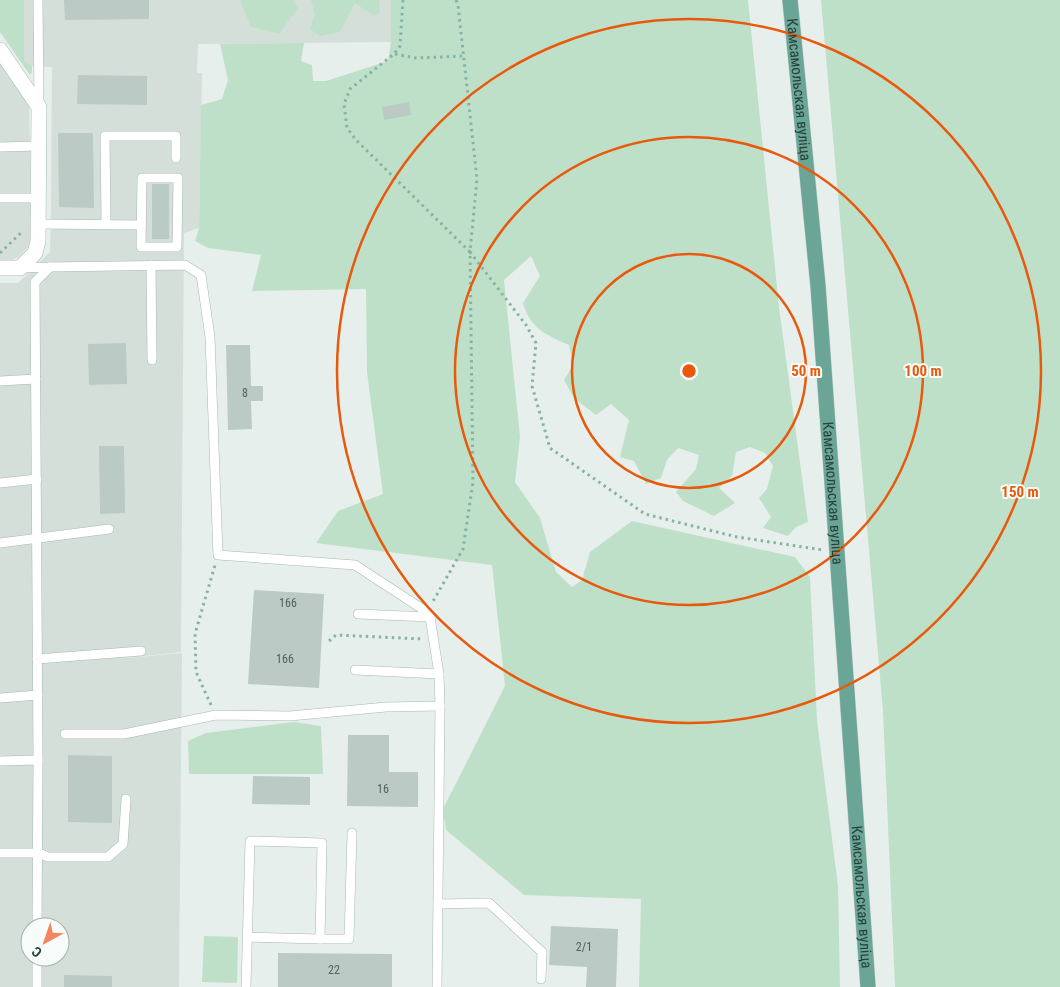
<svg xmlns="http://www.w3.org/2000/svg" width="1060" height="987" font-family="'Roboto Condensed',sans-serif">
<style>
.built{fill:#d4dfda;fill-rule:evenodd}
.green{fill:#bfe0c8}
.building{fill:#bbcac4}
.lines{fill:none;stroke-linecap:round;stroke-linejoin:round}
.lane-casing{stroke:#a8b8b2;stroke-width:10}
.street-casing{stroke:#a8b8b2;stroke-width:16}
.primary-casing{stroke:#c2cac8;stroke-width:16}
.path{stroke:#86b3a5;stroke-width:3;stroke-dasharray:2.5 4;stroke-linecap:butt}
.lane{stroke:#fff;stroke-width:9}
.street{stroke:#fff;stroke-width:15}
.primary{stroke:#6aa596;stroke-width:15}
.ring{fill:none;stroke:#e8590c;stroke-width:2.5}
.labels{text-anchor:middle;dominant-baseline:central;stroke-width:4;stroke-linejoin:round;paint-order:stroke}
.number-label{font-size:12px;fill:#4a645c}
.street-label{font-size:15px;fill:#24423a;stroke:#f7fbf9}
.centre{fill:#e8590c;stroke:#f7fbf9;stroke-width:2.5}
.ring-label{font-size:15px;text-anchor:middle;font-weight:bold;fill:#e8590c;stroke:#f7fbf9;stroke-width:4;stroke-linejoin:round;paint-order:stroke}
</style>
<rect width="100%" height="100%" fill="#e6efeb"/>
<g class="built">
<path d="M24,0H391V42L198,44L197,73H202L199,228L184,233L181,652L117,659L182,653L179,987H0V283H18L50,252L51,207L52,67L30,66L24,60ZM30,927H60V957H30Z"/>
<polygon points="0,61 25,98 29,106 32,240 27,248 20,256 10,261 0,261"/>
</g>
<g class="green">
<polygon points="0,0 24,0 24,60 32,66 32,72 30,75 0,32"/>
<polygon points="240,0 293,0 298,8 279,34 251,27"/>
<polygon points="311,0 379,0 380,12 374,16 355,3 340,32 320,36 310,29 315,15"/>
<path d="M391,0H748L779,307L808,522L796,527L788,536L763,528L771,517L759,498L767,489L773,466L765,453L750,447L736,452L732,476L719,488L735,503L714,516L683,501L676,492L696,469L699,455L678,448L667,460L661,478L646,484L634,461L620,457L629,420L611,404L596,415L574,398L564,380L573,365L569,345C547,335 530,329 523,303L540,276L531,256L504,280L520,437L515,482L540,518L556,572L572,587L582,580L590,552L632,521L795,557L810,577L817,720L838,886L840,987H639L641,899L524,895L446,830L443,809L505,686L492,565L316,543L338,511L383,494L367,372L366,289L252,291L261,255L208,248L195,241L199,228L201,105L222,99L228,80L220,44L304,43L301,61L312,65L313,81H326L388,61L391,42Z"/>
<polygon points="821,0 1060,0 1060,987 895,987 883,711"/>
<polygon points="294,722 321,726 323,774 189,774 188,741 206,733"/>
<polygon points="204,936 238,937 237,983 202,982"/>
</g>
<g class="building">
<polygon points="64,0 149,0 149,19 65,20"/>
<polygon points="78,75 147,76 147,105 77,104"/>
<polygon points="409,102 411,115 384,120 382,107"/>
<polygon points="58,133 93,133 94,208 59,207"/>
<rect x="152" y="184" width="17" height="55"/>
<polygon points="126,343 127,384 89,385 88,344"/>
<polygon points="226,345 250,345 251,386 263,386 263,401 251,401 252,429 228,430"/>
<polygon points="99,446 124,446 125,513 100,514"/>
<polygon points="254,590 324,594 319,688 248,684"/>
<polygon points="348,735 389,735 389,772 418,772 418,807 347,806"/>
<polygon points="68,755 112,756 112,823 68,822"/>
<polygon points="253,776 310,777 310,805 252,804"/>
<polygon points="551,926 618,929 616,987 586,987 587,967 549,965"/>
<polygon points="278,953 392,954 392,987 278,987"/>
<polygon points="64,975 112,976 112,987 64,987"/>
</g>
<g class="lines">
<defs>
<g id="lane">
<polyline points="38,0 39,105"/>
<polyline points="0,147 38,146"/>
<polygon points="142,178 178,178 177,247 141,247"/>
<polyline points="0,198 38,198"/>
<polyline points="38,224 141,225"/>
<polyline points="106,224 105,136 176,136 176,158"/>
<polyline points="151,265 152,360"/>
<polyline points="20,268 50,267"/>
<polyline points="0,381 36,379"/>
<polyline points="0,483 37,479"/>
<polyline points="0,543 109,529"/>
<polyline points="358,614 430,617"/>
<polyline points="37,659 141,651"/>
<polyline points="355,670 439,674"/>
<polyline points="0,698 38,695"/>
<polyline points="65,734 124,734 216,715 290,716 386,707 440,706"/>
<polyline points="0,761 38,760"/>
<polyline points="0,853 38,853 48,857 108,857 123,844 126,799"/>
<polyline points="438,904 489,903 542,952 541,979"/>
<polyline points="37,927 38,760 35,282 50,267 185,265 201,275 210,337 218,555 355,565 427,612 430,617 439,674 440,706 437,987"/>
<polyline points="320,939 349,939 352,833"/>
<polyline points="37,987 37,957"/>
<polyline points="246,987 250,841 322,843 320,939 248,937"/>
</g>
<polyline id="street" points="0,50 39,107 38,241 35,253 20,268 0,268"/>
<g id="primary">
<path id="s1" d="M790,0L818,286L868,987"/>
</g>
</defs>
<use href="#lane" class="lane-casing"/>
<use href="#street" class="street-casing"/>
<use href="#primary" class="primary-casing"/>
<g class="path">
<polyline points="403,0 400,46 394,54 350,89 344,104 347,128 356,140 470,252 473,482 463,549 432,603"/>
<polyline points="456,0 458,5 477,179 470,252 526,325 536,343 532,386 550,448 645,514 737,537 823,550"/>
<polyline points="395,54 416,58 464,56"/>
<polyline points="0,253 23,231"/>
<polyline points="329,641 336,635 423,639"/>
<polyline points="211,705 196,672 195,634 215,565"/>
</g>
<use href="#lane" class="lane"/>
<use href="#street" class="street"/>
<use href="#primary" class="primary"/>
</g>
<g class="ring">
<circle cx="689" cy="371" r="117"/>
<circle cx="689" cy="371" r="234"/>
<circle cx="689" cy="371" r="352"/>
</g>
<g class="labels">
<g class="number-label">
<text x="245" y="393">8</text>
<text x="288" y="603">166</text>
<text x="285" y="659">166</text>
<text x="383" y="789">16</text>
<text x="584" y="947">2/1</text>
<text x="334" y="970">22</text>
</g>
<g class="street-label">
<text stroke="none"><textPath href="#s1" startOffset="90">Камсамольская вуліца</textPath></text>
<text stroke="none"><textPath href="#s1" startOffset="495">Камсамольская вуліца</textPath></text>
<text stroke="none"><textPath href="#s1" startOffset="900">Камсамольская вуліца</textPath></text>
</g>
</g>
<circle cx="689" cy="371" r="8" class="centre"/>
<g class="ring-label">
<text x="806" y="376">50 m</text>
<text x="923" y="376">100 m</text>
<text x="1020" y="497">150 m</text>
</g>
<g transform="translate(45 942) rotate(220)"><circle r="24" fill="#f7fbf9" stroke="#a3b1ad"/>
<path d="M0-4L9 19L0 12L-9 19Z" fill="#f4845f"/>
<text y="-8" font-size="14" font-weight="bold" text-anchor="middle" fill="#24423a">С</text>
</g>
</svg>
